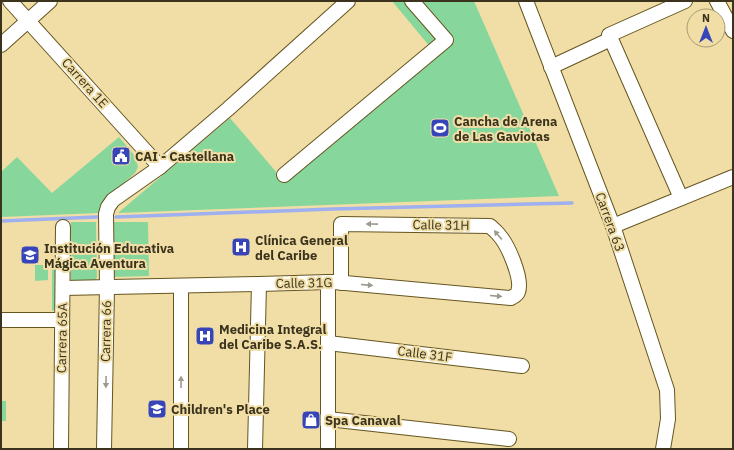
<svg xmlns="http://www.w3.org/2000/svg" width="734" height="450" font-family="'IBM Plex Sans',sans-serif">
<style>
.green{fill:#87d79d}
.lines{fill:none;stroke-linecap:round;stroke-linejoin:round}
.stream{stroke:#9eb0ef;stroke-width:3.5}
.minor-casing{stroke:#65551f;stroke-width:16}
.minor{stroke:#fff;stroke-width:14}
.oneway{fill:#9d998e}
.labels{text-anchor:middle;dominant-baseline:central;stroke-width:4;stroke-linejoin:round;paint-order:stroke}
.street-label{font-size:13px;fill:#3b331d;stroke:#f0dea6}
.poi-label{font-size:13px;font-weight:bold;fill:#3b331d;stroke:#f0dea6;text-anchor:start}
</style>
<rect width="100%" height="100%" fill="#f0dea6"/>
<g class="green">
<polygon points="392,1 474,1 559,196 118,213 230,118 284,181 436,54"/>
<polygon points="119,137 135,156 138,167 135,173 107,198 99,213 1,217 1,172 17,157 52,193"/>
<polygon points="71,222 96,222 97,277 95,281 71,281"/>
<polygon points="112,222 148,222 149,276 113,277"/>
<polygon points="35,265 48,265 48,280 35,281"/>
<polygon points="52,265 57,265 56,309 52,311"/>
<rect x="1" y="401" width="5" height="20"/>
</g>
<g class="lines">
<g class="stream">
<polyline points="116,217 333,209 572,203"/>
<polyline points="1,221 97,217"/>
</g>
<defs>
<g id="minor">
<polyline points="10,1 160,167"/>
<polyline points="526,1 613,226 667,390 668,419 663,449"/>
<polyline points="717,1 733,31"/>
<polyline points="611,39 681,198"/>
<polyline points="1,45 50,1"/>
<polyline points="551,67 611,39 609,35 685,1"/>
<polyline points="284,175 446,40 412,1"/>
<polyline points="613,226 733,177"/>
<path d="M63,288L259,284L328,282H334L511,298C514,296 517,295 518,292C523,279 508,245 499,235C497,232 493,229 490,226L341,224V283"/>
<polyline points="1,320 62,320"/>
<polyline points="328,343 522,366"/>
<polyline points="328,419 509,439"/>
<polyline points="61,449 63,227"/>
<polyline points="104,449 107,287 106,214 108,207 113,200 160,167 228,109 348,1"/>
<polyline points="181,449 181,286"/>
<polyline points="255,449 259,284"/>
<polyline points="328,449 328,282"/>
</g>
</defs>
<use href="#minor" class="minor-casing"/>
<use href="#minor" class="minor"/>
</g>
<defs><path id="oneway-solid" d="M-6-.8H1V-3.2L6.5 0L1 3.2V.8H-6Z"/></defs>
<g class="oneway">
<use href="#oneway-solid" transform="translate(372 224) rotate(-179)"/>
<use href="#oneway-solid" transform="translate(498 235) rotate(-130)"/>
<use href="#oneway-solid" transform="translate(367 285) rotate(5)"/>
<use href="#oneway-solid" transform="translate(496 296) rotate(5)"/>
<use href="#oneway-solid" transform="translate(106 382) rotate(91)"/>
<use href="#oneway-solid" transform="translate(181 382) rotate(-90)"/>
</g>
<defs>
<symbol id="stadium-square" viewBox="-11 -11 22 22"><rect x="-9" y="-9" width="18" height="18" rx="4" fill="#3845b8" stroke="#f0dea6"/><path d="M0-5a6.5 5 0 1 0 0 10a6.5 5 0 1 0 0-10ZM-3.5-1.8h7v3.6h-7Z" fill="#fff"/></symbol>
<symbol id="civic-square" viewBox="-11 -11 22 22"><rect x="-9" y="-9" width="18" height="18" rx="4" fill="#3845b8" stroke="#f0dea6"/><path d="M-.6-6.5H3V-4.5H.6V-3L4-1V1h2V6H-6V1h2V-1L-.6-3ZM-1.2 2.5V6h2.4V2.5Z" fill="#fff"/></symbol>
<symbol id="hospital-square" viewBox="-11 -11 22 22"><rect x="-9" y="-9" width="18" height="18" rx="4" fill="#3845b8" stroke="#f0dea6"/><path d="M-5-5h3v3.5h4V-5h3V5h-3V1.5h-4V5h-3Z" fill="#fff"/></symbol>
<symbol id="school-square" viewBox="-11 -11 22 22"><rect x="-9" y="-9" width="18" height="18" rx="4" fill="#3845b8" stroke="#f0dea6"/><path d="M0-5L7-2L0 1L-7-2ZM-4 1L0 2.5L4 1V4Q0 6-4 4Z" fill="#fff"/></symbol>
<symbol id="shop-square" viewBox="-11 -11 22 22"><rect x="-9" y="-9" width="18" height="18" rx="4" fill="#3845b8" stroke="#f0dea6"/><path d="M-5-2.5h2.3a2.7 3.5 0 0 1 5.4 0H5L5.5 6h-11ZM-1.5-2.5h3a1.5 2.3 0 0 0-3 0Z" fill="#fff"/></symbol>
</defs>
<g fill-rule="evenodd">
<use href="#stadium-square" x="429" y="117" width="22" height="22"/>
<use href="#civic-square" x="110" y="145" width="22" height="22"/>
<use href="#hospital-square" x="230" y="236" width="22" height="22"/>
<use href="#school-square" x="19" y="244" width="22" height="22"/>
<use href="#hospital-square" x="194" y="325" width="22" height="22"/>
<use href="#school-square" x="146" y="398" width="22" height="22"/>
<use href="#shop-square" x="300" y="409" width="22" height="22"/>
</g>
<g class="labels">
<g class="street-label">
<text transform="translate(85 83) rotate(48)">Carrera 1E</text>
<text transform="translate(610 222) rotate(70)">Carrera 63</text>
<text transform="translate(441 225) rotate(1)">Calle 31H</text>
<text transform="translate(304 283) rotate(-1)">Calle 31G</text>
<text transform="translate(106 331) rotate(-89)">Carrera 66</text>
<text transform="translate(62 338) rotate(-89)">Carrera 65A</text>
<text transform="translate(425 354) rotate(7)">Calle 31F</text>
</g>
<g class="poi-label">
<text x="454" y="121">Cancha de Arena<tspan x="454" dy="15">de Las Gaviotas</tspan></text>
<text x="135" y="156">CAI - Castellana</text>
<text x="255" y="240">Clínica General<tspan x="255" dy="15">del Caribe</tspan></text>
<text x="44" y="248">Institución Educativa<tspan x="44" dy="15">Mágica Aventura</tspan></text>
<text x="219" y="329">Medicina Integral<tspan x="219" dy="15">del Caribe S.A.S.</tspan></text>
<text x="171" y="409">Children's Place</text>
<text x="325" y="420">Spa Canaval</text>
</g>
</g>
<rect width="734" height="450" fill="none" stroke="#3b331d" stroke-width="4"/>
<g transform="translate(706 28)"><circle r="19" fill="#f0dea6" stroke="#a89a6f"/>
<path d="M0-3L7 15L0 10L-7 15Z" fill="#3845b8"/>
<text y="-6" font-size="11" font-weight="bold" text-anchor="middle" fill="#3b331d">N</text>
</g>
</svg>
